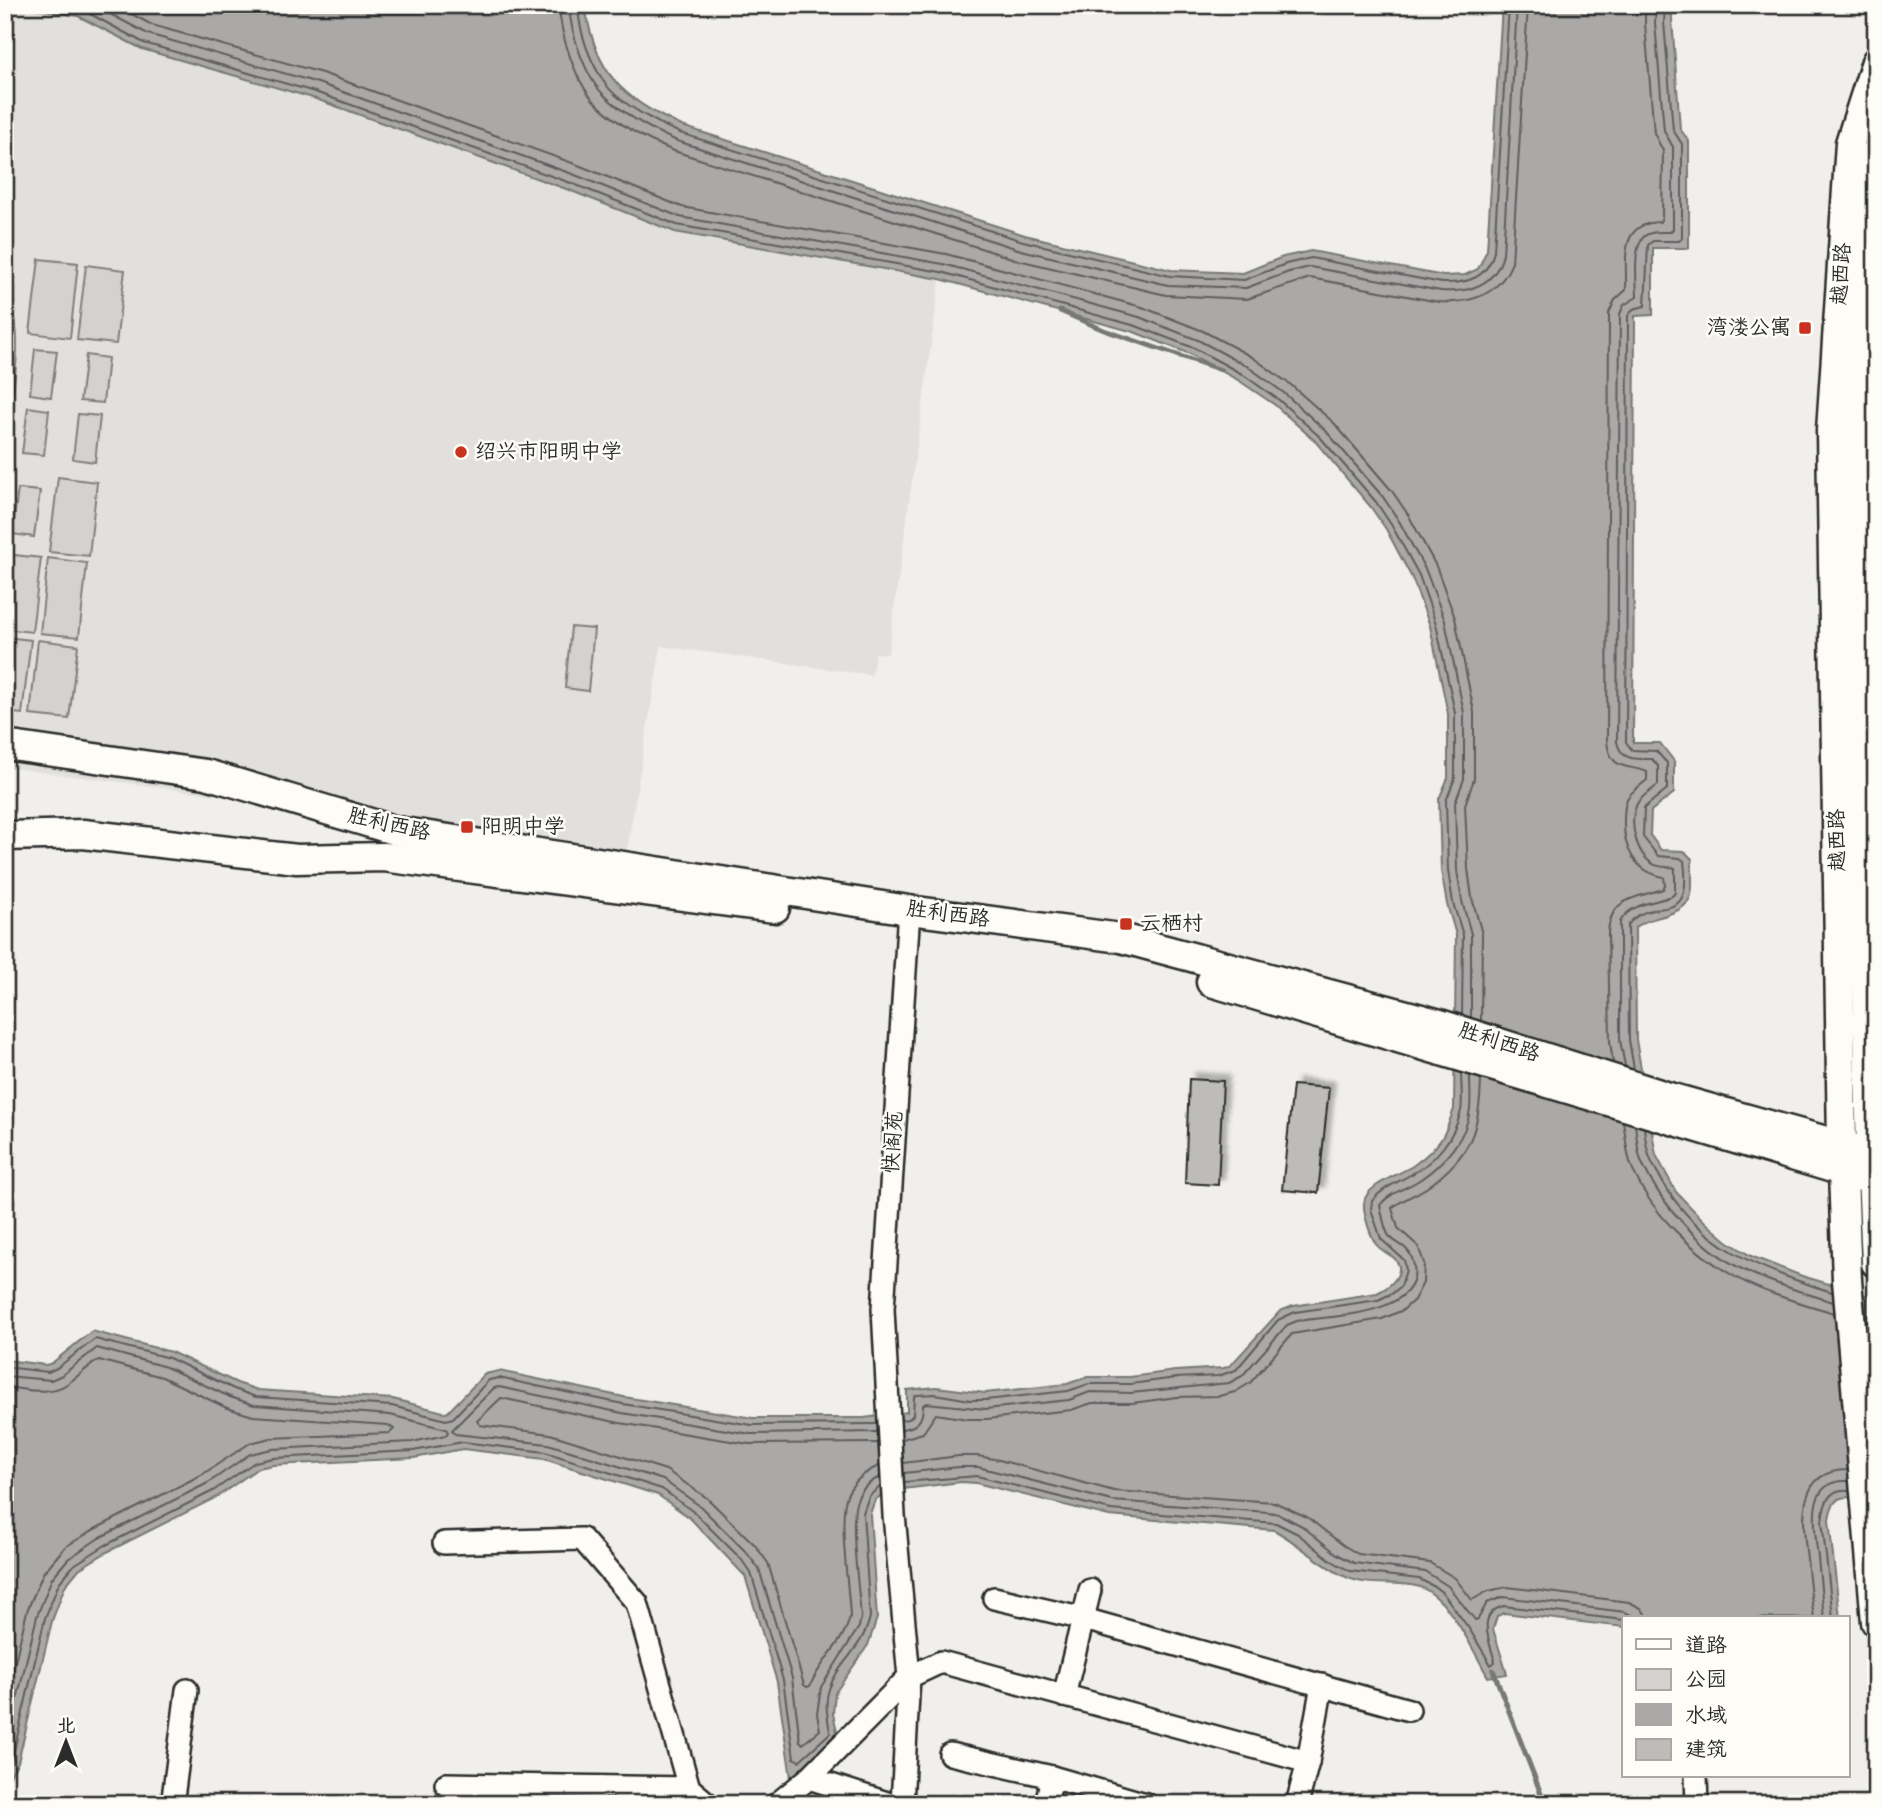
<svg xmlns="http://www.w3.org/2000/svg" width="1881" height="1809" font-family="Kalam,'LXGW WenKai TC',sans-serif">
<style>
.built{fill:#e1e0dc}
.green{fill:#d3d2cf;stroke:#7f7e7d;stroke-width:2}
.water{fill:#aaa9a7;stroke:#777775;stroke-width:2}
.lines{fill:none;stroke-linecap:round;stroke-linejoin:round}
.shore{stroke:#5e5d5d;stroke-width:2}
.stream{stroke:#777775;stroke-width:5}
.building{fill:#bdbcb8;stroke:#2b2b2b;stroke-width:2;filter:url(#shadow)}
.minor-casing{stroke:#2b2b2b;stroke-width:26}
.secondary-casing{stroke:#2b2b2b;stroke-width:33}
.minor{stroke:#fdfcf7;stroke-width:21}
.secondary{stroke:#fdfcf7;stroke-width:28}
.poi-dot{fill:#c8321e;stroke:#fdfcf7;stroke-width:2.5}
.labels{text-anchor:middle;dominant-baseline:central;stroke-width:5;stroke-linejoin:round;paint-order:stroke}
.street-label{font-size:21px;fill:#2b2b2b;stroke:#fdfcf7}
.poi-label{font-size:21px;fill:#2b2b2b;stroke:#fdfcf7;text-anchor:start}
</style>
<defs>
<filter id="shadow"><feDropShadow dx="6" dy="-6" stdDeviation="2" flood-color="#0004"/></filter>
</defs>
<rect width="100%" height="100%" fill="#f0efeb"/>
<filter id="ink" filterUnits="userSpaceOnUse"><feTurbulence type="fractalNoise" baseFrequency=".0143" numOctaves="2"/><feDisplacementMap in="SourceGraphic" scale="14" xChannelSelector="R" yChannelSelector="G"/><feConvolveMatrix kernelMatrix="1 2 1 2 8 2 1 2 1" color-interpolation-filters="sRGB"/></filter>
<g filter="url(#ink)">
<polygon class="built" points="5,5 18,5 78,16 142,49 313,98 569,190 675,232 940,279 888,654 875,653 872,675 661,646 627,849 5,767"/>
<g class="green">
<polygon points="39,259 78,263 70,338 30,333"/>
<polygon points="86,265 125,270 116,344 77,340"/>
<path d="M5,291C29,332 11,395 5,440Z"/>
<polygon points="35,349 57,351 51,397 30,394"/>
<polygon points="86,355 108,358 103,403 80,401"/>
<polygon points="28,407 49,410 44,455 22,453"/>
<polygon points="78,414 100,416 95,462 73,459"/>
<polygon points="58,477 97,482 89,556 49,552"/>
<polygon points="18,489 40,491 34,537 12,534"/>
<polygon points="5,554 41,558 32,632 5,629"/>
<polygon points="48,558 87,563 79,637 40,633"/>
<polygon points="571,627 594,629 588,691 565,688"/>
<polygon points="5,637 31,640 22,714 5,712"/>
<polygon points="38,640 78,645 69,719 30,715"/>
</g>
<path class="water" d="M18,5H585C595,73 621,98 682,126L1025,235L1171,270L1243,273L1283,257L1311,251L1444,276L1465,275L1478,269L1487,250L1502,5H1671L1680,129L1689,141V248H1653V315L1635,316L1633,743H1660L1674,761V793L1651,811L1650,835L1661,850L1684,851L1692,859C1691,894 1699,906 1660,917C1650,920 1644,921 1635,927L1636,1040L1656,1155L1676,1192L1705,1222L1727,1241L1751,1256L1802,1276L1876,1298V1503C1851,1498 1833,1487 1829,1520L1840,1618H1624V1627L1504,1613L1497,1616L1493,1629L1507,1674L1488,1677C1474,1652 1447,1592 1416,1586C1394,1581 1367,1587 1346,1577C1321,1566 1300,1544 1274,1530L1109,1516L976,1483L961,1482L887,1491L875,1500L870,1514L877,1618L868,1645L835,1693L833,1714L838,1735L791,1778L777,1682L745,1576L690,1518L658,1495L544,1459L463,1449L414,1458L273,1465L258,1468L217,1497L107,1552L79,1569L65,1586L52,1621L18,1762L11,1774L5,1790V1360L46,1365L52,1363L92,1331L171,1352L237,1383L258,1390L393,1399L447,1413L485,1374L499,1371L624,1397L753,1418H864L907,1412V1390L936,1387L985,1393L1067,1384L1087,1377H1130L1175,1371L1224,1368L1231,1365L1280,1311L1293,1306L1377,1293C1390,1287 1409,1272 1393,1257C1387,1253 1380,1250 1376,1244C1370,1235 1363,1213 1364,1203C1365,1185 1401,1174 1414,1165C1421,1160 1429,1153 1435,1147C1445,1137 1449,1122 1454,1109L1456,935L1447,904L1441,871L1439,799L1448,778V714L1430,626L1412,578L1386,529L1370,506L1315,441L1275,405L1238,380L1190,354L1134,332L940,279L675,232L569,190L313,98L142,49L78,16Z"/>
<g class="lines">
<g class="shore">
<polyline points="60,5 81,9 144,43 315,92 571,183 677,225 941,272 1136,326 1194,348 1242,374 1279,400 1320,437 1376,502 1392,526 1419,575 1436,624 1455,713 1455,778 1446,801 1448,870 1453,903 1463,935 1462,1014"/>
<polyline points="93,5 148,34 318,83 575,175 680,217 943,264 1139,317 1198,340 1247,366 1284,393 1326,431 1383,497 1399,521 1426,571 1445,621 1464,713 1464,779 1455,803 1457,870 1462,901 1471,934 1471,1017"/>
<polyline points="115,5 152,25 322,73 578,165 682,207 946,254 1142,307 1203,331 1252,357 1291,385 1334,423 1392,491 1409,516 1436,566 1455,618 1474,712 1474,779 1465,805 1468,869 1472,898 1482,934 1481,1021"/>
<path d="M559,5C560,34 575,81 595,102C617,124 646,140 674,151L1018,260L1166,295L1247,299L1310,278L1439,302C1470,304 1500,295 1512,262L1528,5"/>
<path d="M569,5C570,31 585,77 604,95C625,115 651,130 677,141L1021,250L1168,285L1246,288L1289,272L1310,267L1441,291C1469,293 1496,285 1503,254L1517,5"/>
<path d="M578,5C579,33 590,63 607,86C621,104 659,124 680,133L1023,241L1170,276L1244,280L1286,264L1311,258L1442,283C1467,284 1488,278 1494,251L1509,5"/>
<path d="M1613,1063L1610,1041L1608,933C1610,897 1636,898 1663,889L1665,885L1664,877C1635,872 1623,848 1624,821C1624,813 1624,806 1627,799C1631,791 1640,786 1647,780V772C1628,764 1611,772 1607,742L1609,313L1615,300L1626,290C1627,260 1618,223 1660,222L1662,218L1663,151L1654,133L1645,24V5"/>
<path d="M1625,1066L1620,1040V922C1630,903 1654,903 1672,896L1675,893V868C1668,866 1660,868 1653,864C1636,854 1628,822 1637,804C1641,796 1651,791 1658,785V766L1652,759C1636,759 1621,761 1617,742L1620,314L1624,305L1637,297C1637,282 1631,241 1648,234C1654,231 1663,232 1670,232L1673,229V147L1664,131L1655,23L1656,5"/>
<path d="M1634,1069L1629,1040L1628,925C1653,892 1693,932 1684,861L1680,858L1658,856L1643,837L1644,808L1667,789V763L1656,751L1632,750L1626,742L1628,316L1633,309L1645,306L1648,245L1653,241H1679L1682,238V144L1673,130L1664,22L1665,5"/>
<path d="M1623,1122C1626,1136 1626,1152 1631,1165C1649,1212 1693,1253 1737,1278C1766,1294 1802,1303 1834,1313"/>
<path d="M1635,1125C1637,1137 1637,1152 1642,1163C1661,1205 1703,1251 1746,1271C1774,1284 1804,1293 1833,1302"/>
<path d="M1644,1128C1645,1137 1646,1146 1649,1155C1651,1163 1657,1171 1661,1179C1698,1246 1763,1271 1832,1292"/>
<polyline points="5,1367 48,1372 57,1368 95,1339 169,1358 234,1389 256,1397 392,1406 446,1420 453,1418 489,1380 499,1378 623,1404 752,1425 877,1424"/>
<polyline points="5,1376 51,1380 62,1375 97,1348 166,1367 230,1397 254,1405 390,1415 446,1429 448,1432 446,1435 412,1442 272,1449 250,1454 208,1483 99,1538 68,1559 52,1578 37,1616 5,1750"/>
<path d="M5,1387C26,1389 49,1396 67,1384C78,1377 88,1366 99,1360L162,1377L227,1408L253,1416L388,1425L394,1429L390,1433L271,1438L250,1443L203,1474L95,1529L65,1547L43,1573L27,1611L5,1704"/>
<path d="M901,1420L909,1419L913,1415L914,1397L917,1395L935,1394L970,1400H986L1068,1391L1089,1384H1131L1176,1378L1218,1376L1236,1370L1278,1320L1295,1312L1378,1300L1393,1293L1401,1286L1406,1270L1404,1260L1381,1239L1371,1209L1372,1201C1382,1188 1398,1182 1412,1174C1436,1161 1454,1138 1461,1111C1463,1100 1461,1085 1461,1073"/>
<path d="M902,1429C917,1427 923,1421 923,1405L926,1403L986,1409L1069,1400L1090,1392L1131,1393L1229,1383L1242,1376L1287,1325L1297,1321C1331,1316 1432,1315 1412,1258C1408,1246 1396,1244 1389,1236C1384,1229 1382,1213 1380,1205C1390,1192 1408,1188 1421,1179C1444,1163 1467,1138 1470,1109C1471,1098 1470,1087 1470,1076"/>
<path d="M877,1432L751,1434L622,1413L499,1387L494,1388L452,1430L455,1434L548,1444L663,1480L700,1506L747,1553L759,1569L792,1678L800,1741L803,1744L820,1730L817,1714L821,1687L859,1627L861,1617C859,1592 849,1520 857,1500C861,1489 869,1482 880,1477"/>
<path d="M902,1439L923,1433L936,1414L968,1419H987L1071,1410L1092,1403H1132L1177,1397L1219,1396L1235,1392L1250,1383L1292,1334L1382,1319L1403,1310L1414,1300L1423,1283L1424,1263L1418,1246L1398,1228L1392,1208C1403,1199 1418,1194 1429,1186C1471,1155 1480,1129 1481,1079"/>
<path d="M878,1443L749,1444L620,1423L501,1398L477,1421L480,1425L550,1434L666,1470L707,1498L755,1545L768,1563L804,1685L807,1687L810,1686C820,1661 844,1643 850,1617C849,1589 838,1518 847,1495C854,1480 865,1472 879,1466"/>
<polyline points="903,1463 959,1456 978,1456 999,1460 1114,1491 1274,1502 1307,1517 1343,1545 1358,1554 1430,1563 1455,1578 1472,1600 1488,1591 1507,1587 1629,1602 1641,1608 1648,1618"/>
<polyline points="904,1473 959,1467 978,1467 1112,1501 1268,1512 1279,1514 1302,1526 1337,1554 1354,1563 1426,1572 1448,1586 1475,1620 1478,1619 1487,1603 1503,1597 1625,1612 1636,1618"/>
<path d="M904,1482L977,1476L1111,1510L1276,1523L1298,1534L1332,1561L1350,1571L1419,1579L1435,1587L1443,1593L1470,1630L1491,1665L1495,1662C1490,1642 1475,1613 1504,1606L1624,1620"/>
<path d="M1814,1618C1811,1598 1809,1579 1807,1559C1803,1524 1795,1470 1847,1470"/>
<path d="M1824,1618C1822,1598 1820,1578 1818,1558C1815,1531 1804,1478 1848,1481"/>
<path d="M1833,1618L1822,1521C1824,1504 1828,1488 1849,1490"/>
<path d="M5,1770L12,1759L45,1618L59,1583L74,1565L104,1546L213,1491L255,1462L273,1458L413,1451L463,1442L545,1452L662,1489L695,1513L741,1559L751,1573L783,1680L794,1758L799,1761L830,1733C828,1718 824,1704 829,1689C838,1662 863,1649 870,1617L863,1513L869,1496L880,1487"/>
</g>
<g class="stream">
<polyline points="1060,311 1104,330 1221,370"/>
<polyline points="1493,1670 1545,1804"/>
</g>
</g>
<g class="building">
<polygon points="1189,1079 1223,1081 1218,1185 1185,1183"/>
<polygon points="1293,1085 1329,1088 1318,1193 1282,1190"/>
</g>
<g class="lines">
<defs>
<g id="minor">
<polyline points="909,910 883,1309 894,1515 909,1677 941,1662 1308,1762 1297,1804"/>
<polyline points="444,1543 582,1539 637,1603 689,1788 446,1784"/>
<polyline points="994,1598 1084,1619 1409,1710"/>
<polyline points="1064,1696 1090,1590"/>
<polyline points="950,1754 1052,1777 1146,1804"/>
<polyline points="1308,1762 1322,1685"/>
<polyline points="1696,1776 1697,1804"/>
<polyline points="809,1778 890,1804"/>
<polyline points="689,1788 708,1804"/>
<polyline points="176,1804 173,1798 187,1690"/>
<polyline points="777,1804 809,1778 909,1677 902,1804"/>
<polyline points="1046,1804 1052,1777"/>
</g>
<g id="secondary">
<polyline points="1876,62 1850,143 1831,431 1842,1146 1847,1280 1876,1622"/>
<polyline points="1876,152 1873,159 1854,444 1871,1154 1876,1263"/>
<polyline points="5,745 206,774 397,831 909,910 1121,938 1440,1024 1669,1097 1876,1155"/>
<polyline points="5,836 83,834 297,859 383,857 775,908"/>
<polyline points="1211,982 1876,1181"/>
</g>
</defs>
<use href="#minor" class="minor-casing"/>
<use href="#secondary" class="secondary-casing"/>
<use href="#minor" class="minor"/>
<use href="#secondary" class="secondary"/>
</g>
</g>
<g class="poi-dot">
<rect x="1798" y="321" width="14" height="14" rx="3.5"/>
<circle cx="461" cy="452" r="7"/>
<rect x="460" y="820" width="14" height="14" rx="3.5"/>
<rect x="1119" y="917" width="14" height="14" rx="3.5"/>
</g>
<g class="labels">
<g class="street-label">
<text transform="translate(1842 274) rotate(-86)">越西路</text>
<text transform="translate(389 825) rotate(13)">胜利西路</text>
<text transform="translate(1838 840) rotate(-91)">越西路</text>
<text transform="translate(948 915) rotate(8)">胜利西路</text>
<text transform="translate(1499 1043) rotate(18)">胜利西路</text>
<text transform="translate(894 1142) rotate(-86)">快阁苑</text>
</g>
<g class="poi-label">
<text x="1791" y="328" text-anchor="end">湾溇公寓</text>
<text x="475" y="452">绍兴市阳明中学</text>
<text x="481" y="827">阳明中学</text>
<text x="1140" y="924">云栖村</text>
</g>
</g>
<rect width="1881" height="1809" fill="none" stroke="#fdfcf7" stroke-width="28"/>
<rect x="14" y="14" width="1853" height="1781" fill="none" stroke="#2b2b2b" stroke-width="2.5" filter="url(#ink)"/>
<rect x="1622" y="1616" width="228" height="161" fill="#fdfcf7" stroke="#a9a8a5" stroke-width="2"/>
<rect x="1636" y="1639" width="35" height="10" fill="#fdfcf7" stroke="#a9a8a5" stroke-width="2"/>
<text x="1685" y="1652" font-size="21" fill="#2b2b2b">道路</text>
<rect x="1636" y="1669" width="35" height="21" fill="#d3d2cf" stroke="#a9a8a5" stroke-width="2"/>
<text x="1685" y="1686" font-size="21" fill="#2b2b2b">公园</text>
<rect x="1636" y="1704" width="35" height="21" fill="#aaa9a7" stroke="#a9a8a5" stroke-width="2"/>
<text x="1685" y="1722" font-size="21" fill="#2b2b2b">水域</text>
<rect x="1636" y="1739" width="35" height="21" fill="#bdbcb8" stroke="#a9a8a5" stroke-width="2"/>
<text x="1685" y="1756" font-size="21" fill="#2b2b2b">建筑</text>
<g transform="translate(66 1742)" stroke="#fdfcf7" stroke-width="5" paint-order="stroke">
<path d="M0-5L12 26L0 18L-12 26Z" fill="#2b2b2b"/>
<text y="-10" font-size="19" font-weight="bold" text-anchor="middle" fill="#2b2b2b">北</text>
</g>
</svg>
